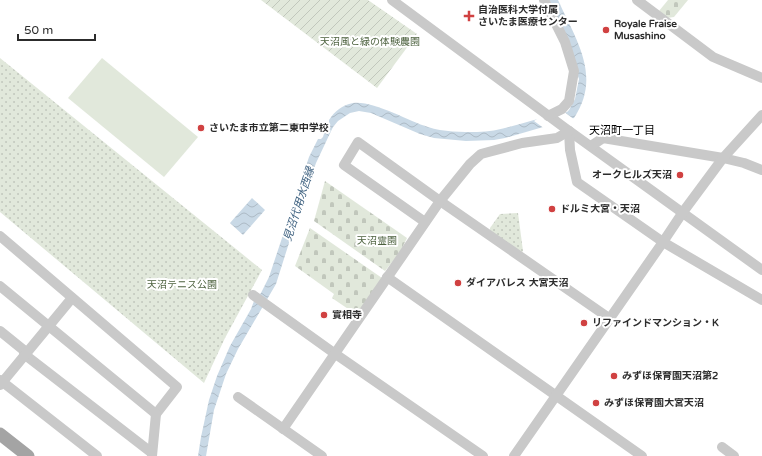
<svg xmlns="http://www.w3.org/2000/svg" width="762" height="456" font-family="'Varela Round','Noto Sans JP',sans-serif">
<style>
.grass{fill:#e1e8db}
.cemetery{fill:url(#cemetery-stones)}
.park{fill:url(#park-dots)}
.garden{fill:url(#garden-furrows)}
.water{fill:url(#water-waves)}
.pier{fill:#fff}
.lines{fill:none;stroke-linecap:round;stroke-linejoin:round}
.minor{stroke:#c9c9c9;stroke-width:10}
.major{stroke:#a4a4a4;stroke-width:13}
.poi-dot{fill:#d04141;stroke:#fff;stroke-width:1.5}
.labels{text-anchor:middle;dominant-baseline:central;stroke-width:4;stroke-linejoin:round;paint-order:stroke}
.poi-label{font-size:10px;font-weight:bold;fill:#2c2c2c;stroke:#fff;text-anchor:start}
.park-label{font-size:10px;fill:#4d623f;stroke:#fff}
.neighbourhood-label{font-size:11px;fill:#000;stroke:#fff}
.water-label{font-size:11px;font-style:italic;fill:#446684;stroke:#fff}
</style>
<defs>
<pattern id="cemetery-stones" width="16" height="16" patternUnits="userSpaceOnUse"><rect width="16" height="16" fill="#e1e8db"/><path d="M2 7V4a2 2 0 0 1 4 0v3zM10 15v-3a2 2 0 0 1 4 0v3z" fill="#c1c7bc"/></pattern>
<pattern id="park-dots" width="8" height="8" patternUnits="userSpaceOnUse"><rect width="8" height="8" fill="#e1e8db"/><path d="M2 2h.1M6 6h.1" fill="none" stroke="#c1c7bc" stroke-width="1.8" stroke-linecap="round"/></pattern>
<pattern id="garden-furrows" width="10" height="10" patternUnits="userSpaceOnUse"><rect width="10" height="10" fill="#e1e8db"/><path d="M-1 1l2-2M0 10L10 0M9 11l2-2" fill="none" stroke="#c1c7bc"/></pattern>
<pattern id="water-waves" width="16" height="10" patternUnits="userSpaceOnUse"><rect width="16" height="10" fill="#c9d9e6"/><path d="M0 5q4-4 8 0t8 0" fill="none" stroke="#adbac5"/></pattern>
</defs>
<rect width="100%" height="100%" fill="#fff"/>
<polygon class="grass" points="102,58 198,137 164,177 68,98"/>
<g class="cemetery">
<polygon points="668,0 688,0 674,17 667,18 659,11"/>
<polygon points="325,181 407,238 400,252 385,271 314,221"/>
<polygon points="310,228 382,278 357,315 332,298 334,294 295,266"/>
</g>
<g class="park">
<polygon points="0,58 262,270 225,338 204,383 0,212"/>
<polygon points="518,213 523,251 521,253 490,231 490,228 500,214"/>
</g>
<polygon class="garden" points="261,0 368,0 417,34 377,88"/>
<g class="water">
<path d="M549,0H558C576,40 602,76 574,118L505,138L494,140L466,141L434,138L420,134L371,113L359,111L350,113L338,121L333,127L316,163L309,183L305,187L307,188L297,219L294,222L295,224L276,284L238,349L226,374L214,410L206,456H198L201,437L209,400L217,376L230,346L251,309L254,301L261,293L269,277L309,157L318,139H321L323,137L326,127L329,125V120C335,111 342,105 353,103C372,100 409,121 428,127C443,132 462,132 477,132C497,132 515,125 534,120C545,117 556,114 567,112L569,110L575,99L579,79Z"/>
<polygon points="252,198 265,210 243,235 230,223"/>
</g>
<polygon class="pier" points="563,111 575,120 545,129 534,121 541,116"/>
<g class="lines">
<g class="minor">
<polyline points="392,0 565,128 762,270"/>
<polyline points="544,0 565,42 574,71 569,101 562,109 548,116"/>
<polyline points="637,0 713,57 762,78"/>
<polyline points="569,131 570,150 577,182 663,242 762,300"/>
<polyline points="591,146 603,138 723,158 744,163 762,170"/>
<polyline points="425,222 344,165 358,142 440,201 609,318"/>
<polyline points="0,236 177,387 156,414 152,456"/>
<polyline points="387,277 642,456"/>
<polyline points="0,286 156,414"/>
<polyline points="253,295 334,353 483,456"/>
<polyline points="0,331 26,352"/>
<polyline points="24,354 152,453"/>
<polyline points="0,380 97,456"/>
<polyline points="0,385 72,298"/>
<polyline points="238,397 322,456"/>
<polyline points="283,429 440,201 470,164 481,154 522,143 557,138 569,131"/>
<polyline points="722,447 734,456"/>
<polyline points="514,456 663,242 683,212 723,158 762,115"/>
</g>
<polyline class="major" points="0,434 28,456"/>
</g>
<g class="poi-dot">
<path d="M467 10h4v4h4v4h-4v4h-4v-4h-4v-4h4z"/>
<circle cx="606" cy="30" r="4"/>
<circle cx="201" cy="128" r="4"/>
<circle cx="680" cy="175" r="4"/>
<circle cx="552" cy="209" r="4"/>
<circle cx="458" cy="283" r="4"/>
<circle cx="324" cy="315" r="4"/>
<circle cx="584" cy="323" r="4"/>
<circle cx="614" cy="376" r="4"/>
<circle cx="596" cy="403" r="4"/>
</g>
<g class="labels">
<g class="poi-label">
<text x="478" y="10">自治医科大学付属<tspan x="478" dy="12">さいたま医療センター</tspan></text>
<text x="614" y="24">Royale Fraise<tspan x="614" dy="12">Musashino</tspan></text>
<text x="209" y="128">さいたま市立第二東中学校</text>
<text x="672" y="175" text-anchor="end">オークヒルズ天沼</text>
<text x="560" y="209">ドルミ大宮・天沼</text>
<text x="466" y="283">ダイアパレス 大宮天沼</text>
<text x="332" y="315">實相寺</text>
<text x="592" y="323">リファインドマンション・K</text>
<text x="622" y="376">みずほ保育園天沼第2</text>
<text x="604" y="403">みずほ保育園大宮天沼</text>
</g>
<g class="park-label">
<text x="370" y="42">天沼風と緑の体験農園</text>
<text x="377" y="241">天沼霊園</text>
<text x="182" y="285">天沼テニス公園</text>
</g>
<g class="neighbourhood-label">
<text x="622" y="130">天沼町一丁目</text>
</g>
<g class="water-label">
<text transform="translate(299 204) rotate(-72)">見沼代用水西縁</text>
</g>
</g>
<path d="M18 34v6h77v-6" fill="none" stroke="#2c2c2c" stroke-width="2"/>
<text x="24" y="34" font-size="12" fill="#2c2c2c" stroke="#ffffff" stroke-width="3" paint-order="stroke">50 m</text>
</svg>
